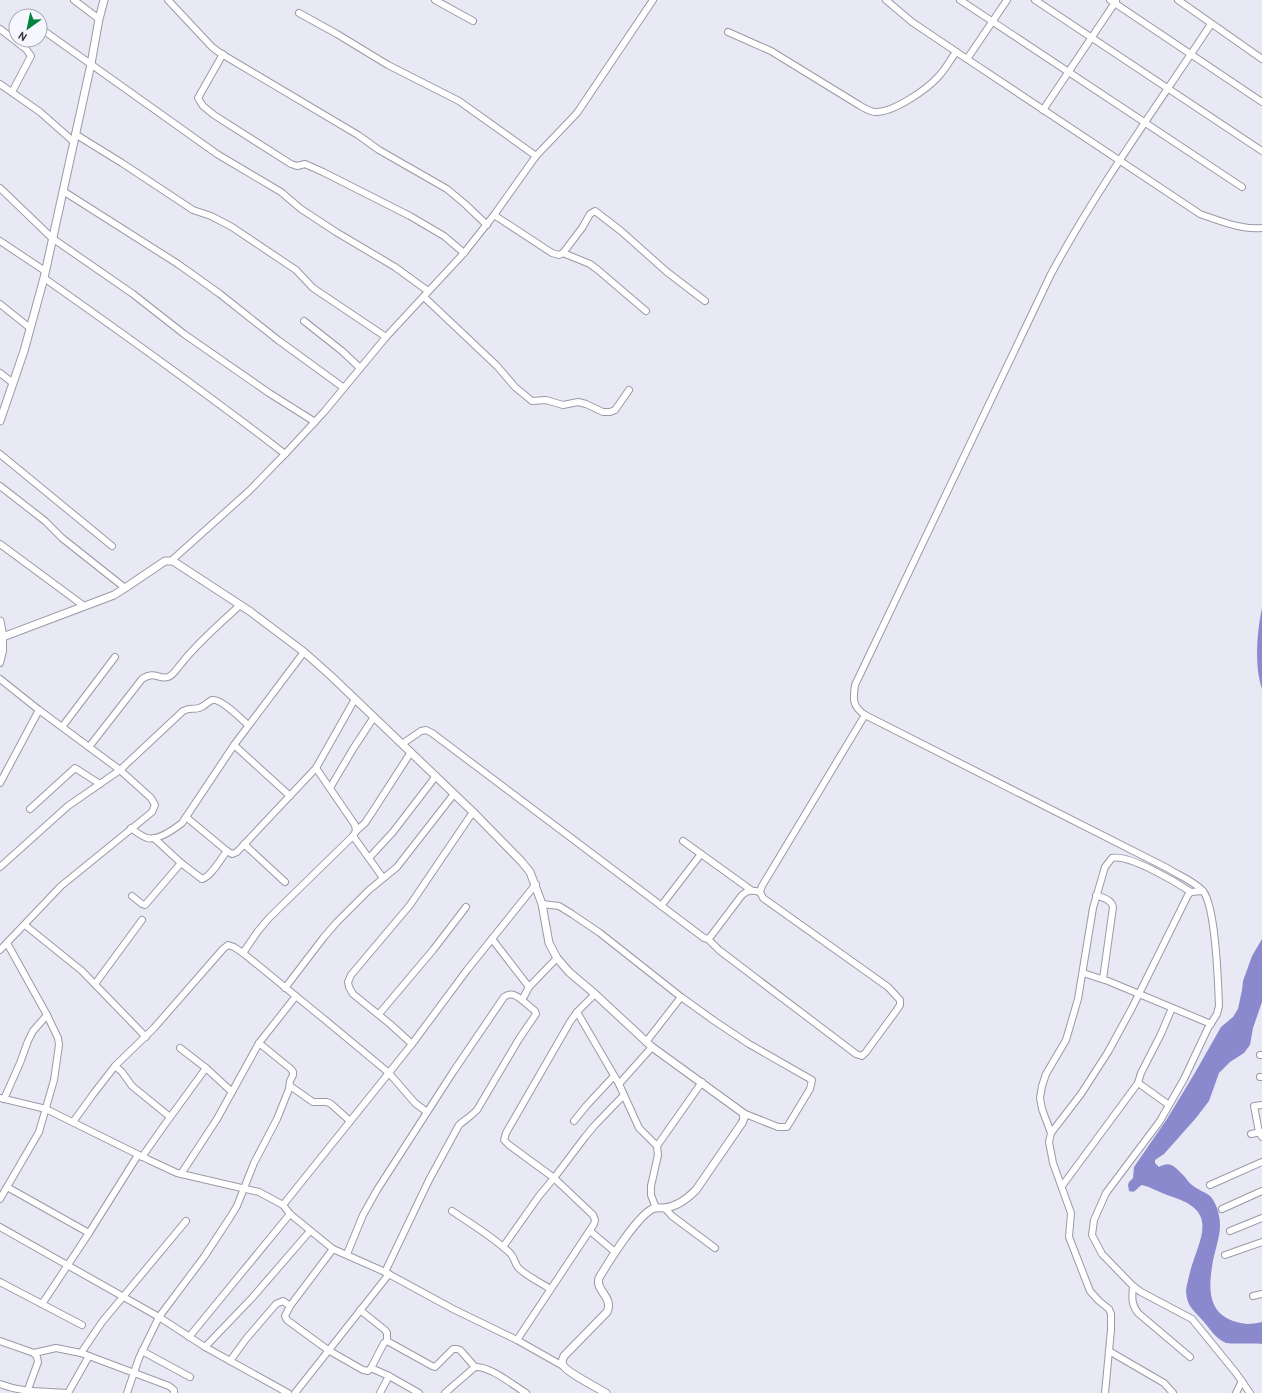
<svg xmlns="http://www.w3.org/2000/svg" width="1262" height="1393" font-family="Overpass,sans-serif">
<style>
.water{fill:#8a89cd}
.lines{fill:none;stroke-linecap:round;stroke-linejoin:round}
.minor-casing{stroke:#9a9aa6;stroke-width:8}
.tertiary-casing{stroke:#9a9aa6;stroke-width:9}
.minor{stroke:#fff;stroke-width:6}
.tertiary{stroke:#fff;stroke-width:7}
</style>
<rect width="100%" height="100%" fill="#e8e9f5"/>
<g class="water">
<path d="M1262,608V689C1254,666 1257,631 1262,608Z"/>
<path d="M1262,939V1002L1253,1028L1250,1045L1244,1053L1230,1062L1219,1073L1209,1101L1196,1118L1164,1154L1155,1160V1163L1159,1167C1171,1160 1176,1168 1184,1176C1187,1179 1189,1183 1192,1185C1198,1190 1205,1192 1210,1196C1215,1201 1218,1210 1219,1216C1223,1233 1214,1250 1212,1267C1207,1298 1212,1320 1247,1324C1252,1324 1257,1323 1262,1322V1344C1254,1343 1230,1344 1226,1343C1215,1338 1211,1330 1204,1322C1195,1311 1187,1308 1186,1291C1186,1287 1188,1281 1189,1276C1197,1241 1222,1213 1173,1197C1163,1194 1151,1187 1142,1185C1136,1188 1136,1194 1129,1191L1128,1185L1129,1182L1133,1178L1134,1167L1167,1119L1196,1071L1221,1027L1233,1017L1238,1009L1242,990L1243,981L1252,956Z"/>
</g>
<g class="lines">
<defs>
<g id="minor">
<polyline points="74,0 99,19"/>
<polyline points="168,0 212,47 220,53 358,135 379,150 447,189 465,204 487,225"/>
<polyline points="435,0 473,21"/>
<path d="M886,0L912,22L967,59L1200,214C1220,221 1241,230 1262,228"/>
<polyline points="960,0 1242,187"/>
<polyline points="1035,0 1262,151"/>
<polyline points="1110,0 1262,102"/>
<polyline points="1178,0 1262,59"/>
<polyline points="299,13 337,34 388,65 459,101 536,156"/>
<path d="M1211,24C1157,106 1098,187 1051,274L855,685C853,699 852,706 865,715L1167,868C1178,875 1194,881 1203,891C1216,908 1218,982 1219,1006L1217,1014L1208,1028L1184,1079L1160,1121L1106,1193L1094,1220L1092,1235L1102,1254L1133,1286L1141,1292L1192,1319L1236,1373L1250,1393"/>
<polyline points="40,28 217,154 281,192 301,209 336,232 395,267 428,291"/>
<polyline points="0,29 26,49 31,56 12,92"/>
<path d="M728,32L771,51L859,105C864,108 870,112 876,112C894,112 926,90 938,77C945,70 950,60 956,52"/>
<polyline points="223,54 198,98 203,106 214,115 291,164 297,166 305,164 323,172 410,216 444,236 464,253"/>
<polyline points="967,59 1007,0"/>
<polyline points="0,84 40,112 74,142"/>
<polyline points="1043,110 1116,1"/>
<polyline points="75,134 122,163 193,210 211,216 232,227 296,270 313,288 386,337"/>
<polyline points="0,188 52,238 133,294 184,334 269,393 315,422"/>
<polyline points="63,191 178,264 220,294 278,340 344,388"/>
<polyline points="494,215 552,253 559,255 563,253 582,228 590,214 595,211 621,231 667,272 705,301"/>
<polyline points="0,241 45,271"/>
<polyline points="563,253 590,264 598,270 646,311"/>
<path d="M44,278C125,335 206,393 285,454"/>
<polyline points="424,297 497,366 515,387 532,401 546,400 563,405 578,402 586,404 603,412 610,412 615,410 629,390"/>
<polyline points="0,304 30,328"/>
<polyline points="304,321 342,351 360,368"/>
<polyline points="0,373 13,383"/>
<polyline points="0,454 112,546"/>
<polyline points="0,486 45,521 62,538 125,588"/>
<polyline points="0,544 84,606"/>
<polyline points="171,561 249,491 285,454 324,412 386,337 464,253 494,215 536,156 577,113 653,0"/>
<polyline points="0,663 3,651 3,637"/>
<polyline points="0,679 39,710 120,770 151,798 155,805 152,812 61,886 0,950"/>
<polyline points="62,727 115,657"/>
<path d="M402,744L421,731L426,730L432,733L704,938L708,939L711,936L742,895C748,890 752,890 760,892"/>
<polyline points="234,745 290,796"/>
<path d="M89,747L142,679C155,670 158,680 168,677C174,675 177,668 181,664C198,642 220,624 240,605"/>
<polyline points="0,783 39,710"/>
<polyline points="330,788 353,749 374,717"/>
<polyline points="30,809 75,768 100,784"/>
<polyline points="186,817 227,851 232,854 237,852 316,768 355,699"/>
<path d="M131,828C136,832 141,836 147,838C158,841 173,830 182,823L234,745L304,652"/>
<polyline points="356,831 365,823 373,811 411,752"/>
<polyline points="353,836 383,878"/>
<path d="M154,838L181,863L202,879C211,877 221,858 227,851"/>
<polyline points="683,841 751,890"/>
<polyline points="244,844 285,882"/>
<polyline points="369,858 393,832 436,776"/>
<path d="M0,867L68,806L120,770L183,711C190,707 192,710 199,708C204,707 207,702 212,700C221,698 241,719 248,725"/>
<path d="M1096,895C1103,898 1111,899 1113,907L1103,979"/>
<polyline points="132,896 142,904 145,905 181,863"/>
<polyline points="542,904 559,906 572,914 600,933 681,997 716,1022 749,1044 812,1080 810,1089 787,1127 778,1127 743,1113"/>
<polyline points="661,906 701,854"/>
<polyline points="25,925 82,971 146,1037"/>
<polyline points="492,939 529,987"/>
<polyline points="708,939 719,950 856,1054 862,1056 866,1052 896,1011 900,1005 900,1000 888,987 763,898 760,892 762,886 865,715"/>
<polyline points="243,953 258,931 269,918 353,836 356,831 355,825 316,768"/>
<polyline points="1083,973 1108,981 1211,1024"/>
<polyline points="95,984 142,920"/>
<polyline points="285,988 324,937 337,922 369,890 397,867 454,794"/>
<polyline points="577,1012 619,1084 639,1128 657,1146 658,1155 651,1186 651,1195 656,1208"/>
<polyline points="379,1014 433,950 466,907"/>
<polyline points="646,1042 681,997"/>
<polyline points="412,1044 390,1024 353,994 349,987 348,982 351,975 410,905 473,812"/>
<polyline points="180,1048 206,1068 232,1092"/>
<polyline points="1260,1055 1262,1055"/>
<polyline points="115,1066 122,1072 132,1086 170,1117"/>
<polyline points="1260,1077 1262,1077"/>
<polyline points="619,1084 652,1047"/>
<polyline points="290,1086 313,1102 327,1102 331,1104 350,1121"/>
<polyline points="0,1098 46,1109 149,1160 177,1173 259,1192 283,1205 290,1214 333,1249 385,1272 453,1309 517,1340 563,1366"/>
<polyline points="4,1099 20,1063 28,1041 33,1031 47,1015"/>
<polyline points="1169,1105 1141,1085 1138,1083 1141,1073 1161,1034 1172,1008"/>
<polyline points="1262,1105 1254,1106 1259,1132 1262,1137"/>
<polyline points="574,1121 587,1105 614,1076"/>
<polyline points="73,1122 94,1093 115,1066 154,1028 223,949 228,945 234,947 243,953 324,1019 389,1073 415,1103 427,1112"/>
<path d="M1051,1133L1042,1109L1040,1098L1042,1086L1046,1074L1066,1040L1078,999L1093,908L1105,867L1112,858C1129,854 1176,882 1191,892"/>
<polyline points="1251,1134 1262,1132"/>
<polyline points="657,1146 702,1082"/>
<polyline points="142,1157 163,1127 206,1068"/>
<polyline points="181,1174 217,1119 259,1043 296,996"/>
<polyline points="1210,1185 1262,1162"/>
<polyline points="1062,1186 1138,1083"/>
<polyline points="7,1187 89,1233"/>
<polyline points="0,1199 39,1132 54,1080 59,1045 58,1038 47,1015 7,943"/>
<polyline points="283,1205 412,1044 467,970 536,884"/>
<polyline points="665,1208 672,1216 715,1248"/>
<polyline points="1222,1209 1262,1191"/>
<path d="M452,1211C471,1224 492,1236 510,1253C514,1257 514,1261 517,1266C522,1274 542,1283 550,1289"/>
<polyline points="0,1227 159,1317 205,1347 288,1393"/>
<polyline points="590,1231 615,1252"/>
<polyline points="1230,1231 1262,1218"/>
<polyline points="503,1247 539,1196 554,1178 585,1137 595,1125 623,1096"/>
<polyline points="333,1249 290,1306 285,1316 287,1320 328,1350 363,1370 368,1371 371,1368 384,1343 387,1341 432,1366 435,1367 453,1349 457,1349 460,1350 475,1367"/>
<path d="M347,1254L363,1215L377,1190L453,1072L504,997C511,992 515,995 522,1000L529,987L557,958"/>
<polyline points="1225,1255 1262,1242"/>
<path d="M385,1272L429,1180L459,1125C465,1120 471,1116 477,1110L519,1039L536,1014L535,1011L522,1000"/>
<polyline points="0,1282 82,1325"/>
<path d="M1133,1286C1132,1297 1131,1304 1138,1313L1190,1357"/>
<polyline points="1253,1296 1262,1294"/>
<polyline points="42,1304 89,1233 138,1155"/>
<polyline points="360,1310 385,1330 387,1333 387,1341"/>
<polyline points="189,1337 290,1214"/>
<polyline points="517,1340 594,1224 595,1220 593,1215 554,1178 509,1145 504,1140 506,1133 570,1022 577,1012 595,994"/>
<polyline points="0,1341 34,1353 37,1357 38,1362 27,1392"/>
<polyline points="205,1347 252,1298 310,1231"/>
<polyline points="142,1351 190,1377"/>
<polyline points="1109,1351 1164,1383 1173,1393"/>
<polyline points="34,1353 56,1348 81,1353 169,1386 174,1390 174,1393"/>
<polyline points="81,1353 102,1322 186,1221"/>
<polyline points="230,1361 246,1339 276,1304 283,1301 290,1306"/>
<polyline points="371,1368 389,1376 419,1393"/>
<path d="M0,1384C23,1393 43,1391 67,1393"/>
<polyline points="68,1393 89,1356"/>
<polyline points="127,1393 139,1358 159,1317 204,1257 229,1219 237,1206 254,1163 277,1119 289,1089 290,1081 293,1075 293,1072 291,1069 259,1043"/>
<polyline points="295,1393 389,1274"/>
<polyline points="380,1393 389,1376"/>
<path d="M445,1393L475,1367C490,1366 513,1385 526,1393"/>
<polyline points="1105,1393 1111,1330 1111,1314 1109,1309 1099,1301 1090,1291 1069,1237 1071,1213 1053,1163 1049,1142 1051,1133 1081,1094 1108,1052 1132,1008 1188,895 1191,892 1202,891"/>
<polyline points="1236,1393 1242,1381"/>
</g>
<g id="tertiary">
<polyline points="0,421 24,351 44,278 91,64 99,19 104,0"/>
<polyline points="0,621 3,637"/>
<path d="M0,638L114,595L125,588L165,561H173L251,612L304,652L330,675L473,812L521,861L530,872L542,904L549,943L557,958L569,972L595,994L652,1047L743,1113L744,1118L742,1123L696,1190C687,1199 677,1207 664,1208C660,1208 656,1207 652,1209C636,1218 609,1261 599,1278C595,1291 614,1297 607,1312L564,1356C563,1359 561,1362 563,1365C566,1372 598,1388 606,1393"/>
</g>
</defs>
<use href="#minor" class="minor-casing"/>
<use href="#tertiary" class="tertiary-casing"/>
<use href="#minor" class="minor"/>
<use href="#tertiary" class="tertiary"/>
</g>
<g transform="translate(28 28) rotate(213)"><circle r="19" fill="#f6f6fe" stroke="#a9a9b0"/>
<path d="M0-3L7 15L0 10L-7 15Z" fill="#00833d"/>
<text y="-6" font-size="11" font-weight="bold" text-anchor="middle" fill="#35353a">N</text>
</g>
</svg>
